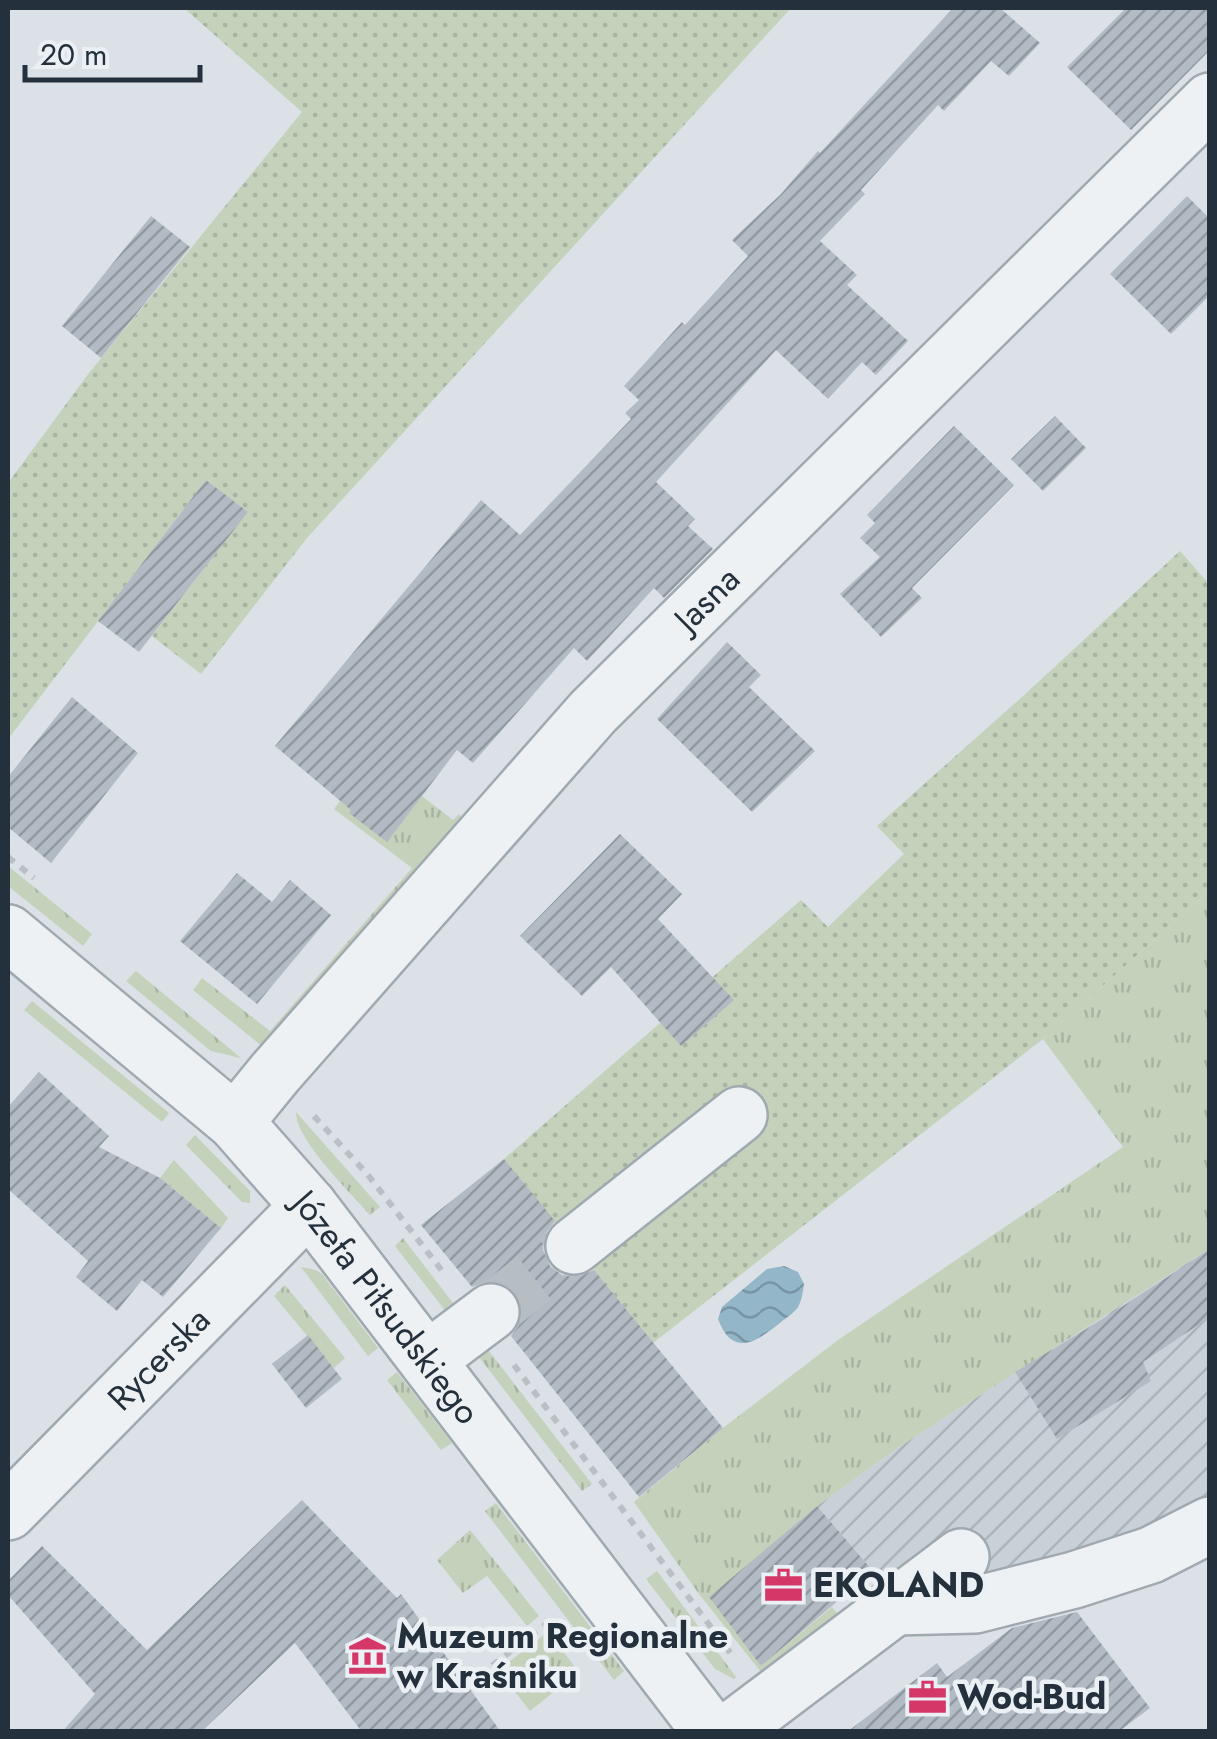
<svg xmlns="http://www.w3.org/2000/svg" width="1217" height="1739" font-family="Jost,sans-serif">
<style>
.industrial{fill:url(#industrial-furrows)}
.grass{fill:url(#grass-tufts)}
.garden{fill:url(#garden-dots)}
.water{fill:url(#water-waves)}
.building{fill:url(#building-hatch)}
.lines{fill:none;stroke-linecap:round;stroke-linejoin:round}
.minor-tunnel{stroke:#b6bec4;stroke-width:55;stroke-dasharray:55 28;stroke-linecap:butt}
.minor-casing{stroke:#a0a9b0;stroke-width:60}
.path{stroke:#b9bfc4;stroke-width:6;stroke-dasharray:8 8;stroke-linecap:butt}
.minor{stroke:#edf1f4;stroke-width:55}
.labels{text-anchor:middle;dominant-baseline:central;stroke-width:9;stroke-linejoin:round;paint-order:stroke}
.street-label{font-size:35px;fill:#24313d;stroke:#eaf0f4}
.poi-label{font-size:35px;font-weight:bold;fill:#24313d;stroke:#eaf0f4;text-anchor:start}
</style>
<defs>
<pattern id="industrial-furrows" width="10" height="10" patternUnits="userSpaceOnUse" patternTransform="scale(2.5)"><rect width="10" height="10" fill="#c9d1d8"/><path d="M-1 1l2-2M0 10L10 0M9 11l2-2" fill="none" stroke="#acb4ba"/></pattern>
<pattern id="grass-tufts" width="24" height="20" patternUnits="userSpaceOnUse" patternTransform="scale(2.5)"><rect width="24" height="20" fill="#c4d1bb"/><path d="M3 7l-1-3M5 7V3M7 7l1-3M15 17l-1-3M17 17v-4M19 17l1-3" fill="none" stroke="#a8b4a2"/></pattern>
<pattern id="garden-dots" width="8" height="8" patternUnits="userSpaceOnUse" patternTransform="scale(2.5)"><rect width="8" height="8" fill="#c4d1bb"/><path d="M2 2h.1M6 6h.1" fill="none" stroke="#a8b4a2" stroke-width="1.8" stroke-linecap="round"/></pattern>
<pattern id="water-waves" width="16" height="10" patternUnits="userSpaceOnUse" patternTransform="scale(2.5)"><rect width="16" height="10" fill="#93b6c9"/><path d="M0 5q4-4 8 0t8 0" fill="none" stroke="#7895a4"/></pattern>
<pattern id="building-hatch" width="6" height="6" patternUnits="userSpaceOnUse" patternTransform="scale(2.5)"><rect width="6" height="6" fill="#b2bbc3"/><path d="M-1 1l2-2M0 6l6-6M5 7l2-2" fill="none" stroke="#9199a0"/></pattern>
</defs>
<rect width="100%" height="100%" fill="#dbe1e6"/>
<polygon class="industrial" points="1209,1249 1209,1500 1140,1536 979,1580 943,1535 897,1572 873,1571 817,1506 899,1447"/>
<g class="grass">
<polygon points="373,758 453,820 459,814 465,823 263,1047 193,990 202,978 270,1031 412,868 334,809"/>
<polygon points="8,866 92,934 83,946 8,886"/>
<polygon points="1209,891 1209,1249 899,1447 817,1506 710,1598 761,1666 832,1607 841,1618 772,1671 761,1672 699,1594 634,1502 723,1428 838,1340 1123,1147 1043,1039"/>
<polygon points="136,971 241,1058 211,1051 126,981"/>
<polygon points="32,1001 169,1113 162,1122 24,1010"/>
<path d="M296,1112L380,1207L370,1215C351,1193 295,1139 296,1112Z"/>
<polygon points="195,1135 250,1191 250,1203 242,1202 186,1145"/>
<polygon points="174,1160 228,1218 221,1228 160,1178"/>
<polygon points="403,1238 463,1316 454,1322 395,1246"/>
<polygon points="301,1267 316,1270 322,1274 378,1348 368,1356"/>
<polygon points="285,1285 345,1358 334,1368 274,1296"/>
<polygon points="478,1337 592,1484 582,1491 469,1344"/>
<polygon points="397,1372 452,1443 441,1450 387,1380"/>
<polygon points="496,1503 624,1671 614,1680 485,1511"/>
<polygon points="470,1530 539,1616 527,1626 487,1576 463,1593 437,1560"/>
<polygon points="657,1571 736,1677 734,1679 715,1669 646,1579"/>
<polygon points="548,1632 579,1672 530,1711 498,1670"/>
</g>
<g class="garden">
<polygon points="184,8 791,8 307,538 201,674 152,636 247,512 206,480 8,739 8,483 89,373 302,112"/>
<polygon points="1180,551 1209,584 1209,891 1043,1039 653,1343 504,1159 801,900 828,927 904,854 877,826 1022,697"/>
</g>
<path class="water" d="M784,1266L798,1272L804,1284C803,1291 802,1300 798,1307C794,1313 786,1318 780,1323C757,1341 733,1359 718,1319L722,1307L767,1269Z"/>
<g class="building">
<polygon points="953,8 1000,8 1040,43 1009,76 991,61 944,111 938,105 861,190 865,194 820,241 857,275 847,285 908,341 876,375 862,362 828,399 776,350 656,482 695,519 688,526 713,549 664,598 654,588 587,661 574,648 473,763 457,750 387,842 349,813 351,810 275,746 481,500 520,535 631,419 625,413 639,400 624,386 682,322 685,325 748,256 732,240 781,194 818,151 820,153"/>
<polygon points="1126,8 1210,8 1210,50 1131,130 1067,67"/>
<polygon points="1187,196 1210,219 1210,295 1171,334 1110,274"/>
<polygon points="151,216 190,247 101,358 62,326"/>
<polygon points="1055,416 1086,448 1043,491 1011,459"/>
<polygon points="954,426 1014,485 912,588 922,598 881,637 840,594 880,557 860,538 875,523 867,515"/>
<polygon points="206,480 248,512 139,652 98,621"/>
<polygon points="727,642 761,675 749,687 815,751 752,812 657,719"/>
<polygon points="72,697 138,753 51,863 8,827 8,777"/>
<polygon points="620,834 682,894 658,919 734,1000 681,1046 611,967 582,996 520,936"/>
<polygon points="237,873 272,902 290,880 331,915 257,1004 180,941"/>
<polygon points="39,1072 109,1136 99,1147 160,1178 221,1228 163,1297 142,1280 117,1311 76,1277 88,1261 8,1189 8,1107"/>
<polygon points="504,1159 555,1221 545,1234 543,1250 550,1266 562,1275 578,1277 594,1270 723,1428 639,1497 511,1336 519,1325 522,1309 515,1293 504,1284 488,1281 472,1287 421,1225"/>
<polygon points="1210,1249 1210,1317 1143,1362 1151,1381 1057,1439 1015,1372 1111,1314"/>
<polygon points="308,1335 342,1379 306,1408 272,1364"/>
<polygon points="302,1500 397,1598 401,1594 501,1732 362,1732 295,1643 201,1732 62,1732 95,1694 8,1595 8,1581 42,1546 147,1650"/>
<polygon points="817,1506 873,1571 761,1666 709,1597"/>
<polygon points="1077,1612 1150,1708 1118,1732 847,1732 937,1663 947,1677 1012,1628"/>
</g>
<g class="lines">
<polyline class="minor-tunnel" points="491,1312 574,1246"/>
<defs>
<g id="minor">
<path id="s1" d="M8,933L235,1122L309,1206L711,1732"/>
<path id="s2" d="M235,1122L275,1073L593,712L1210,101"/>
<polyline points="574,1246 739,1115"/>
<polyline points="427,1360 491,1312"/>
<path id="s3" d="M8,1512L309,1206"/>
<polyline points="893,1607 975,1605 1074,1580 1151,1555 1210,1525"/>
<polyline points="729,1732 961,1557"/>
</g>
</defs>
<use href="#minor" class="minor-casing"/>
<g class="path">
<polyline points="8,857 34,878"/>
<polyline points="314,1116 368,1175 446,1276"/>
<polyline points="514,1365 735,1659"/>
<polyline points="467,1685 551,1620"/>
</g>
<use href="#minor" class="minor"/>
</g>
<defs>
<symbol id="office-bare" viewBox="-9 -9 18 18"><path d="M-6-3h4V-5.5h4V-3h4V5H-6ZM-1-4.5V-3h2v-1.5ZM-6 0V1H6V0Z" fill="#d43768" stroke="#eaf0f4" stroke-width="2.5" paint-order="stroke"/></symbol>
<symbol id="museum-bare" viewBox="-9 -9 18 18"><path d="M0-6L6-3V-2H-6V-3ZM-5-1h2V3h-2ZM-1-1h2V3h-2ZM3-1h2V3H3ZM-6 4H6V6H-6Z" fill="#d43768" stroke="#eaf0f4" stroke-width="2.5" paint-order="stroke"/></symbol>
</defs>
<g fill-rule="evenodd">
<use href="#office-bare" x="756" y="1558" width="55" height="55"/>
<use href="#museum-bare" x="340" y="1628" width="55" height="55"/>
<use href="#office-bare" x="900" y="1670" width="55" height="55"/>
</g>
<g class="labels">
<g class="street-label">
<text stroke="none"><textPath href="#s2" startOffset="705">Jasna</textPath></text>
<text stroke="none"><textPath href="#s1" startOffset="535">Józefa Piłsudskiego</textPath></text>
<text stroke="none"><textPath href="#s3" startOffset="215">Rycerska</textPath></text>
</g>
<g class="poi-label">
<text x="813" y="1585">EKOLAND</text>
<text x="397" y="1636">Muzeum Regionalne<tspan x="397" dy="40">w Kraśniku</tspan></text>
<text x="957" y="1697">Wod-Bud</text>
</g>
</g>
<rect width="1217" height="1739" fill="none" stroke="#24313d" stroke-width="20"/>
<path d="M25 65v15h175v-15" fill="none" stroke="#24313d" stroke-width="5"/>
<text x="40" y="65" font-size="30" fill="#24313d" stroke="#eaf0f4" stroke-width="8" paint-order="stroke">20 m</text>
</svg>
